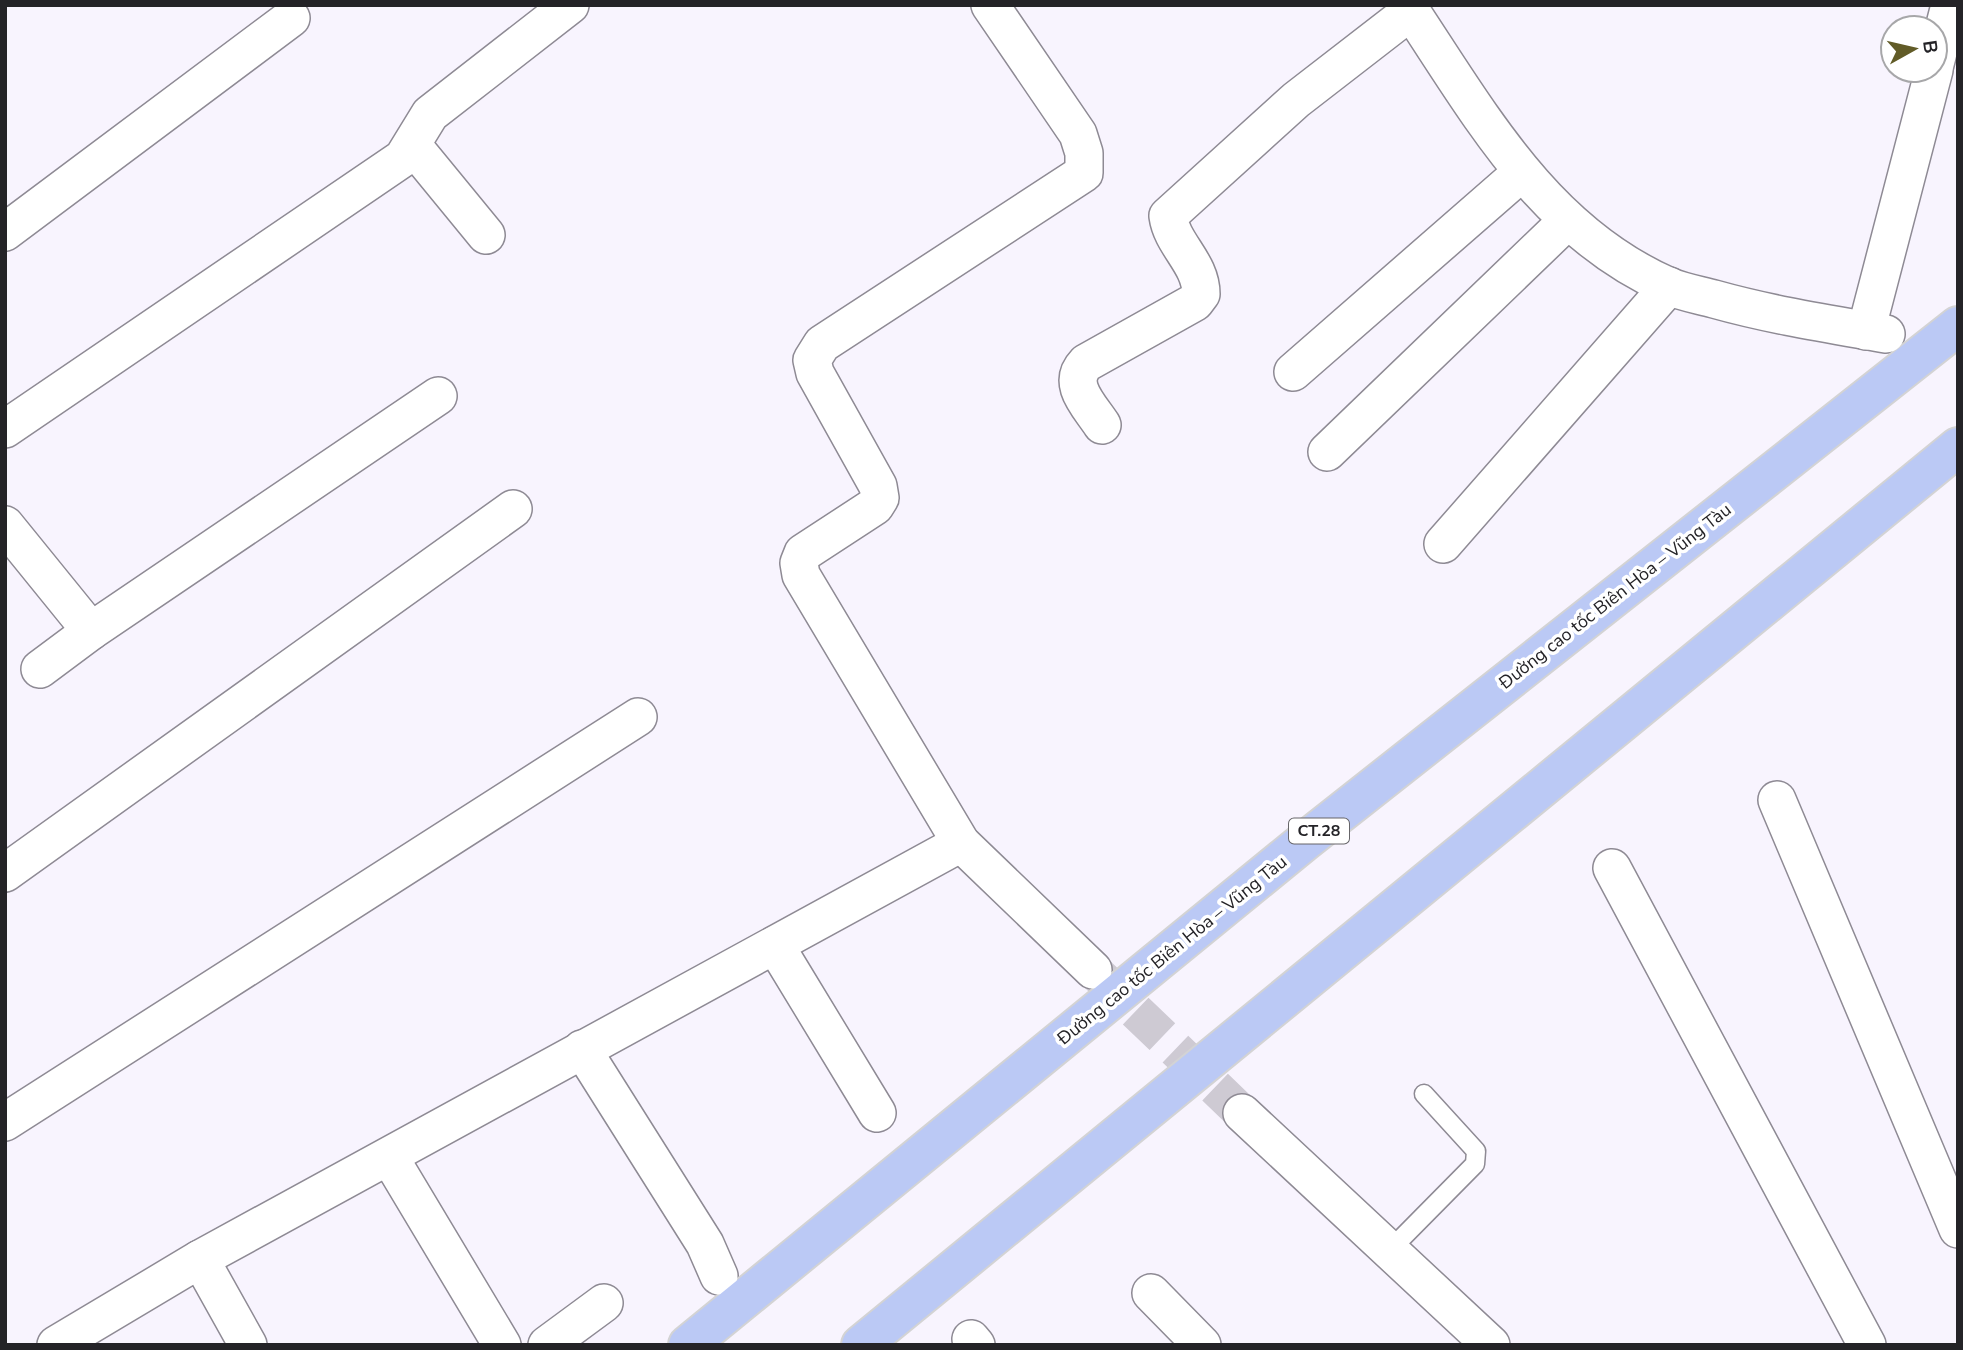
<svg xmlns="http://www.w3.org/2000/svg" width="1963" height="1350" font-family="'Nunito Sans',sans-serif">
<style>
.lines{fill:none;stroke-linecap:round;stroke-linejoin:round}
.minor-tunnel{stroke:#cecad3;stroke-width:37;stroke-dasharray:37 18;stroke-linecap:butt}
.service-casing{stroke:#8e8a94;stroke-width:21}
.minor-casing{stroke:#8e8a94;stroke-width:40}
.motorway-casing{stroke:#d3d3d4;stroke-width:42}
.service{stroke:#fff;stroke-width:18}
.minor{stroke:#fff;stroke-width:37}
.motorway{stroke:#bbc9f5;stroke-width:38}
.labels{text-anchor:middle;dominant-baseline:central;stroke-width:7;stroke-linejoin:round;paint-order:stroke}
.shield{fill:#fff;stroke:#666568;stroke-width:2}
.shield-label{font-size:16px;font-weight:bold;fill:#242327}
.street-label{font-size:18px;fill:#242327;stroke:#fff}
</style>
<rect width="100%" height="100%" fill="#f8f4fe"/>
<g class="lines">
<polyline class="minor-tunnel" points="1096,973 1242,1113"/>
<defs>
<polyline id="service" points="1389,1251 1475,1164 1476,1151 1424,1094"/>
<g id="minor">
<polyline points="990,5 1078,134 1084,153 1084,173 822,344 812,360 815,373 878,486 880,498 875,506 803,553 799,563 801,575 961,843 1093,970"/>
<path d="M1407,5C1479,113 1543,231 1668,286C1682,292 1699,295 1714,299C1771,315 1829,324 1886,334"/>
<polyline points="1935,64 1950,5"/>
<polyline points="413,146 486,235"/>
<polyline points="5,232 291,18"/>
<polyline points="1866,331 1934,70"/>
<polyline points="1293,372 1521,173"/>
<path d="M1102,425C1089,405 1066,384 1086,363L1195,302L1201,294C1201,263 1172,245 1168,216L1296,100L1411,11"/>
<polyline points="5,429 403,158 430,114 570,5"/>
<polyline points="1327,452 1567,221"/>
<polyline points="5,525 91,631 438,396"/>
<polyline points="1443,544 1669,286"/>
<polyline points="40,669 91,631"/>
<polyline points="1777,800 1958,1229"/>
<polyline points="1612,868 1867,1345"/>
<polyline points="5,873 513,509"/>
<polyline points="775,945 877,1113"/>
<polyline points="582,1049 705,1244 719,1276"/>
<polyline points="1242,1113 1491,1345"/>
<polyline points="5,1122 638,717"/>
<polyline points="390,1158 502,1345"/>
<polyline points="200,1259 961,843"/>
<polyline points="1151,1293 1202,1345"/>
<polyline points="971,1339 976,1345"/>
<polyline points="56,1345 200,1259 248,1345"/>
<polyline points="547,1345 604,1303"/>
</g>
<g id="motorway">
<polyline points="688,1345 1305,841 1958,326"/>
<polyline points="861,1345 1958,447"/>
</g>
</defs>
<use href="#service" class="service-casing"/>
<use href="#minor" class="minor-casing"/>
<use href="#motorway" class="motorway-casing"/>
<use href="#service" class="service"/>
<use href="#minor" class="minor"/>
<use href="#motorway" class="motorway"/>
</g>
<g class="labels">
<rect class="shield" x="1289" y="818.5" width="60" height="25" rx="5"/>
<g class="shield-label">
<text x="1319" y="831">CT.28</text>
</g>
<g class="street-label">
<text transform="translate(1615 596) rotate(-38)">Đường cao tốc Biên Hòa – Vũng Tàu</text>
<text transform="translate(1172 950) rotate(-39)">Đường cao tốc Biên Hòa – Vũng Tàu</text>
</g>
</g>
<rect width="1963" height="1350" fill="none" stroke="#242327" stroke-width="14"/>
<g transform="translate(1914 49) rotate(82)"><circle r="33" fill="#ffffff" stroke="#a7a7a9" stroke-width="2"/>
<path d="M0-5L12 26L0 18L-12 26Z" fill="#615b27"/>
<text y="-10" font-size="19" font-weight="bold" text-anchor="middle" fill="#242327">B</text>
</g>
</svg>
